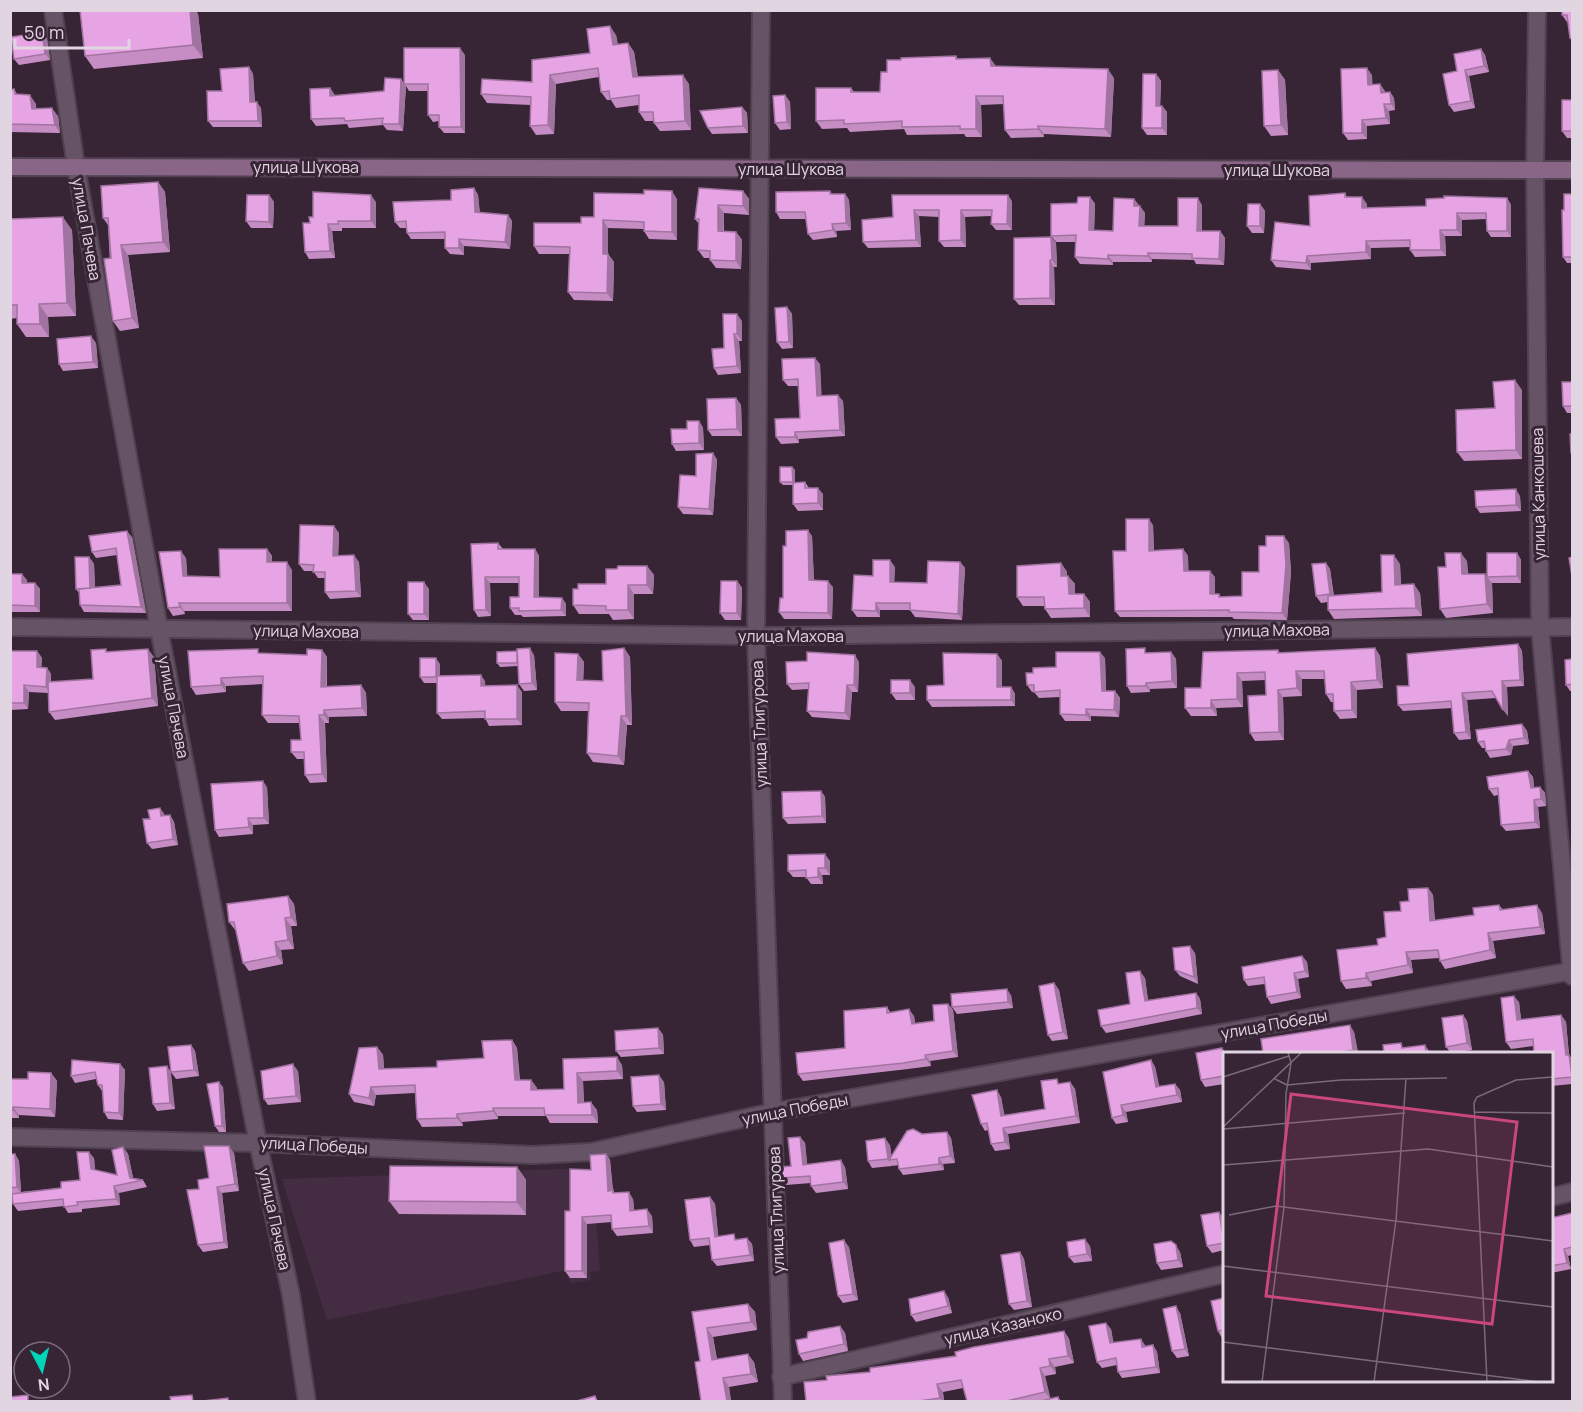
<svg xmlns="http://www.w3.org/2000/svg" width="1583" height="1412" font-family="Manrope,sans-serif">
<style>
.built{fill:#442d43}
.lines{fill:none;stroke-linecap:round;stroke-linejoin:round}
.minor-casing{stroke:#514251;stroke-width:20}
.secondary-casing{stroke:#514251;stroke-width:20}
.minor{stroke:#675366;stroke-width:16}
.secondary{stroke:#896587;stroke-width:16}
.wall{fill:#c68dc4}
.shaded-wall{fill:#a173a0}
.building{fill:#e6a4e4;stroke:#a173a0;stroke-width:1.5}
.labels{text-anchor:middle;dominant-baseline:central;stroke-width:6;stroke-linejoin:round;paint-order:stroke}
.street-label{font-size:16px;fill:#e1d5e1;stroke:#372536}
.inset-road{fill:none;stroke:#7b6b7a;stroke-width:1.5}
.view{fill:#ca477c;fill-opacity:0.15;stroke:#ca477c;stroke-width:3}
.inset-edge{fill:none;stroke:#e1d5e1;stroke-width:3}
</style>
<rect width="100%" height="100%" fill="#372536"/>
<polygon class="built" points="592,1168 600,1271 590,1272 591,1280 570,1283 566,1270 327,1320 282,1179"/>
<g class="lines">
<defs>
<g id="minor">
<polyline points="53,10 76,167 159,629 258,1143 291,1295 307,1402"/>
<polyline points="761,10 756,636 783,1402"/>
<polyline points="1537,10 1535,170 1540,627 1572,976"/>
<polyline points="10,627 756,636 1572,627"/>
<polyline points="10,1137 258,1143 533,1155 591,1152 773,1112 1572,971"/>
<polyline points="1552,1197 1572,1192"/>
<polyline points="781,1377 1224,1274"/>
</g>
<polyline id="secondary" points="10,167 1572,170"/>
</defs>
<use href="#minor" class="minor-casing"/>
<use href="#secondary" class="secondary-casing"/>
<use href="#minor" class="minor"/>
<use href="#secondary" class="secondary"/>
</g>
<g class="wall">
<polygon points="1572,10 1572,42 1570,38 1568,22 1567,22 1562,15"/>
<polygon points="198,14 203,58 94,69 85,56"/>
<polygon points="42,32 47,39 50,60 19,65 14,59"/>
<polygon points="616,35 618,45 628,43 634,52 638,77 689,84 691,130 660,131 654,123 654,121 645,121 639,112 639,105 616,108 611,100 607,100 601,92 599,77 556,84 554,134 536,135 530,126 531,105 487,103 481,94 532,82 590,53"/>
<polygon points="1481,49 1485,55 1489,72 1469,76 1475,108 1454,112 1449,105 1457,71"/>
<polygon points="465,55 465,133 444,133 439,127 439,121 433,122 428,115 428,91 409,91 406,86 403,131 387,130 383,125 349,128 347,124 316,126 311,119 330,88 335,96 384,91 401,79 404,84"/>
<polygon points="956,56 958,59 996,66 1114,78 1111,137 1044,134 1044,137 1011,138 1005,130 1004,104 981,105 982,137 966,137 964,134 907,135 904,129 850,132 847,128 822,129 816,121 851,88 854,92 880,92 887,72 901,60"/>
<polygon points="249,67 253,74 255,102 261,108 262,127 213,127 208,121 222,91"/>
<polygon points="1278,70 1285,80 1288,135 1271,136 1264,126"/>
<polygon points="1156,74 1161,81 1160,106 1162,106 1167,112 1167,135 1147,135 1142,128"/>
<polygon points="1372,75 1372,85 1380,84 1385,92 1390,92 1394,98 1395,110 1389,111 1390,124 1367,126 1367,139 1348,140 1343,133"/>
<polygon points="14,89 17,94 36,104 36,109 58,116 60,133 10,132 10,90"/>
<polygon points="785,95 790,102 791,129 780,130 775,123"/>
<polygon points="1572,100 1572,138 1567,138 1562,131"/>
<polygon points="742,107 747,113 748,133 712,134 708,128"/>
<polygon points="158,182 165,192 170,252 128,255 139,328 120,331 113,321 108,225 103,218"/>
<polygon points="474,188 478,195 480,213 508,215 512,221 510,249 464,246 464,255 450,254 445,248 445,239 411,239 407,233 407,228 400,228 395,222 451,200"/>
<polygon points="743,191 749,199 749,215 724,213 724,231 736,232 742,240 741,269 716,268 710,260 710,258 704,258 698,250 699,224 695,219"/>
<polygon points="830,191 832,194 845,194 849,200 851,230 836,231 837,237 813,240 808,234 806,219 780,219 776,212"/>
<polygon points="1345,193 1347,197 1367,204 1367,208 1426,206 1507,198 1511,205 1511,237 1491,237 1487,231 1486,219 1462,220 1462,236 1445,236 1446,256 1415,257 1410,250 1410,247 1371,248 1371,259 1311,263 1311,270 1276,267 1271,260 1310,226"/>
<polygon points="1572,194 1572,263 1567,263 1563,257 1564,210"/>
<polygon points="269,195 274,202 273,228 251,228 246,221"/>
<polygon points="892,195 1012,201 1012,230 996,230 991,224 991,216 965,217 966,247 944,247 939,241 939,217 919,216 921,247 868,248 863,242 893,217"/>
<polygon points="1090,197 1095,204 1094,230 1113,231 1134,199 1145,213 1144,226 1178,226 1202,205 1202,231 1220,231 1225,238 1224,265 1196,264 1194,260 1152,259 1152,262 1113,262 1113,265 1080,264 1075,257 1076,242 1056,242 1051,236 1077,203"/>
<polygon points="677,199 677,240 649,239 644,231 644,229 608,228 608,254 614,262 613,301 574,300 568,292 569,254 539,254 534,246 594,217"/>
<polygon points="376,202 376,228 342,228 342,231 332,231 335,258 309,259 305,252 310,223 313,217"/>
<polygon points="1260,204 1265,211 1264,233 1252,233 1247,226"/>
<polygon points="10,219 72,230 76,316 48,317 49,337 26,337 17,324 17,318 10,319"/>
<polygon points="1051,237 1056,243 1057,267 1054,267 1055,305 1019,305 1014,299"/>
<polygon points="787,307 792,314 793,348 782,349 777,342"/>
<polygon points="742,321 742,341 739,341 741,373 718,375 714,368 724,348"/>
<polygon points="96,343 98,368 63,371 59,364"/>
<polygon points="820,364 821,395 843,401 845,436 799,439 799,443 781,444 776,437 800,418 798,386 788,386 783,380"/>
<polygon points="1572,382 1572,413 1567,413 1563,406"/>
<polygon points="1522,390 1522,459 1464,461 1457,452 1495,408"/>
<polygon points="736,398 741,405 742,436 712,436 708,430"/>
<polygon points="699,421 703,428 704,450 676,451 672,444 687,429"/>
<polygon points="713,453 717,460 713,515 683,514 678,507 696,476"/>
<polygon points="792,467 795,470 795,483 805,482 809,488 823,494 823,510 798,511 793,504 793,485 783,485 780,482"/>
<polygon points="1520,496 1521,511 1480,513 1476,507"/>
<polygon points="1153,525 1154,550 1183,549 1188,556 1188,571 1215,577 1215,594 1219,594 1221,597 1242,596 1259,572 1266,546 1289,543 1291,572 1287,620 1234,619 1232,617 1120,617 1115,611 1126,551"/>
<polygon points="339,533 338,556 359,562 361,597 330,599 325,592 325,578 318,578 313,571 304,571 299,564"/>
<polygon points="812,536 814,581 833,587 832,619 784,619 779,612 783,598 786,546"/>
<polygon points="132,537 146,613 84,612 80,605 79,593 76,589 89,557 94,564 95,588 121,585 117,555 96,558 92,552"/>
<polygon points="498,543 503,549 535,549 539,556 539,597 562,598 566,604 566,616 523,617 521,615 515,615 510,608 519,597 519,583 490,583 491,616 478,617 474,610 471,544"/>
<polygon points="267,549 272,556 272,562 292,570 292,611 184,611 185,614 173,616 168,608 186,558 187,576 220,577"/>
<polygon points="1517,553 1521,560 1521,583 1492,583 1493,613 1446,618 1440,609 1446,567 1467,561 1468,574 1487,577"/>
<polygon points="960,562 965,568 962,620 915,617 910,610 880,610 880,617 857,617 852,610 873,576 895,567 894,582 927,583"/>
<polygon points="1061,563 1067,572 1067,576 1068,576 1075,584 1075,594 1084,594 1090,602 1090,617 1051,618 1045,609 1045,606 1023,606 1017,597"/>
<polygon points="1326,563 1330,569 1334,596 1382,592 1400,564 1401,585 1420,593 1422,616 1334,619 1328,610 1328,602 1321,603 1316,596"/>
<polygon points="647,566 654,575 653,594 634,594 634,619 613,620 609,614 579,614 573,605 606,584 617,569"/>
<polygon points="10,574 27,580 27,583 35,583 40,589 40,612 10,612"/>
<polygon points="737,581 742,588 741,620 725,620 720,613"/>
<polygon points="429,589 429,620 413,620 408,614"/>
<polygon points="1518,644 1522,651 1524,686 1507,687 1508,716 1496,698 1467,700 1471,739 1459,740 1454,733 1452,708 1403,711 1398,705 1409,686"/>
<polygon points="624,648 630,657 632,725 627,725 624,765 593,762 587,753 588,711 561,711 555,702 578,654 584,662 583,680 603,681"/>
<polygon points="1375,648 1380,656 1383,688 1357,690 1357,718 1340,719 1334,711 1334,702 1331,702 1326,694 1325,679 1302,679 1302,696 1283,697 1284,740 1255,741 1250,733 1266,695 1265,680 1242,681 1243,707 1216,708 1217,716 1191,716 1185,708 1201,688 1278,650 1280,653"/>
<polygon points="322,650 327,657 327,686 361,685 366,693 367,716 329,717 329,723 325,723 327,782 310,783 305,775 304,759 297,759 291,752 301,740 300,723 268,723 262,715 263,684 226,686 226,692 196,695 191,687 261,653 307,655"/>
<polygon points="10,651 37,651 42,658 41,668 47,668 51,674 51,682 93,679 108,652 154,657 158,706 55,720 49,712 48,693 29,692 28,709 10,710"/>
<polygon points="517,651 534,655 537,690 524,691 519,684 518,666 500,667 497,663"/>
<polygon points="1171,652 1176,659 1177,688 1150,689 1150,692 1131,693 1127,686 1148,653"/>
<polygon points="997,654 1002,661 1002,687 1011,687 1015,694 1015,706 932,707 927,700 944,685"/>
<polygon points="1105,658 1106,691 1115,691 1120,698 1119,717 1091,716 1091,721 1065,721 1060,714 1060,697 1039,698 1034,692 1032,692 1027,685 1056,667"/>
<polygon points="1572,659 1572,691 1570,691 1566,685"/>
<polygon points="859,662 858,692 852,692 850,720 812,717 807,711 809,689 792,690 787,684"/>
<polygon points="440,664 440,676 485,681 485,686 522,692 522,725 489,726 485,718 442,719 437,713 437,683 424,683 420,677"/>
<polygon points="915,687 915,700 896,700 891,693"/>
<polygon points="1522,724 1527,731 1529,744 1513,746 1511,755 1490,758 1486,751 1485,748 1482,748 1478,742"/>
<polygon points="1528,771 1533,777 1534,788 1540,787 1545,793 1546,806 1538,807 1540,828 1506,831 1501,825 1498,795 1494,796 1489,789"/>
<polygon points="267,787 269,824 253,825 253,834 219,837 215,830"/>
<polygon points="821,791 825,797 826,823 788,824 783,818"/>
<polygon points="165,815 165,816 170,815 174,822 178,845 152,849 147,843 150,819"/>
<polygon points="830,861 830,875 822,875 823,884 811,884 806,877 793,877 788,871"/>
<polygon points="1428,888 1433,895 1435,921 1474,915 1499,905 1503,910 1542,913 1545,934 1493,941 1496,958 1445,969 1440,961 1439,958 1411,960 1413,973 1371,981 1372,986 1346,989 1341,981 1386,937 1401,911 1409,901"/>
<polygon points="288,896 294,904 297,926 291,926 294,949 281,950 283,964 249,971 243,963 236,931 229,922"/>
<polygon points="1195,953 1198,984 1180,976 1175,970"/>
<polygon points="1302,956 1307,962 1309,977 1298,979 1301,998 1271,1004 1267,997 1265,984 1248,986 1244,980"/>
<polygon points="1145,978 1148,1000 1196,993 1200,999 1202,1014 1106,1033 1101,1026 1130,1004"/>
<polygon points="1054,983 1059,990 1068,1039 1052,1041 1048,1035"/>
<polygon points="1011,995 1013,1008 957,1014 952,1007"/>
<polygon points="1519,1002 1521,1020 1561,1015 1566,1022 1569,1055 1572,1059 1572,1084 1551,1086 1551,1053 1533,1046 1511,1049 1506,1042"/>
<polygon points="948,1004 953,1010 958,1057 930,1061 931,1066 908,1069 803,1081 798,1074 845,1048 887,1007 890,1012 914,1016 915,1023 934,1021"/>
<polygon points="1463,1015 1467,1021 1472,1050 1451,1053 1446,1047"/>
<polygon points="658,1028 663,1035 664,1054 621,1057 616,1051"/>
<polygon points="1354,1032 1358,1053 1263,1053"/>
<polygon points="512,1040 517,1048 520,1080 531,1080 537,1088 537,1090 564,1089 563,1059 622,1065 623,1079 583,1081 584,1103 597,1110 598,1123 550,1123 546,1116 498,1116 498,1119 462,1122 463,1126 422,1127 417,1119 415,1093 376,1095 374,1106 354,1102 349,1094 377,1047 383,1055 384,1069 437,1067 484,1058"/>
<polygon points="191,1045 195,1051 199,1076 176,1079 171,1072"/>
<polygon points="1222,1048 1226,1053 1224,1053 1224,1084 1205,1087 1201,1080"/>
<polygon points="1151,1060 1155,1067 1159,1086 1175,1084 1180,1090 1182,1102 1126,1112 1128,1122 1116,1124 1112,1118"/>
<polygon points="120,1064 125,1070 123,1120 108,1119 104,1112 102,1091 98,1085 96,1079 75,1083 71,1076"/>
<polygon points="167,1066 175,1109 157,1111 153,1104"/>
<polygon points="298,1071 301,1102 268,1105 264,1099"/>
<polygon points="51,1073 57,1081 55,1117 19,1115 19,1118 10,1118 10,1079 28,1079"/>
<polygon points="664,1082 666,1110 637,1112 633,1106"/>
<polygon points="1070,1082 1075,1089 1080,1123 1008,1134 1010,1149 995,1151 991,1144 988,1130 985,1131 981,1124 1001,1097 1004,1115 1045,1109 1060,1084"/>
<polygon points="223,1087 226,1132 219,1132 215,1126"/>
<polygon points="947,1132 951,1138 955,1163 943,1164 944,1170 903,1175 899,1169 898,1165 893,1166 892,1165 892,1166 872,1168 868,1161 890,1145 891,1155 922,1134"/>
<polygon points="800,1137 805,1143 807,1164 845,1167 848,1189 816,1193 811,1186 811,1183 786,1185 781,1178 791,1166"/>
<polygon points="123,1147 128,1154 133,1178 143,1180 147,1187 119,1193 120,1205 82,1209 82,1212 68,1213 64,1206 18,1211 13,1204 12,1194 10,1194 10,1154 15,1154 19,1161 21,1192 61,1188 80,1180 94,1158 95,1170 117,1175"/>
<polygon points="234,1153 239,1191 222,1193 228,1248 203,1252 198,1245 199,1189"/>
<polygon points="606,1154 610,1160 613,1190 615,1193 633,1199 634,1210 652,1216 653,1233 617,1236 612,1229 612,1222 587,1224 587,1278 570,1278 565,1271 570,1211 591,1170"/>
<polygon points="517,1167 526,1180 526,1215 399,1214 389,1201"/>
<polygon points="710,1197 715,1204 718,1236 738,1239 747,1238 752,1244 754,1261 717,1266 712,1260 710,1245 694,1247 690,1240"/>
<polygon points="1219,1212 1223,1218 1224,1225 1224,1250 1212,1253 1207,1246"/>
<polygon points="1572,1213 1572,1255 1568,1256 1571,1269 1551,1273 1551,1218"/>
<polygon points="1090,1246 1092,1261 1074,1263 1069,1257"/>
<polygon points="849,1247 858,1300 843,1303 838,1296"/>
<polygon points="1020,1252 1024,1259 1032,1307 1014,1310 1009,1304"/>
<polygon points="1180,1252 1183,1267 1161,1270 1157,1263"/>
<polygon points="948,1297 952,1313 916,1322 911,1315"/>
<polygon points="1224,1298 1224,1337 1222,1338 1218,1331"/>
<polygon points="748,1304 755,1312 757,1330 713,1337 717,1359 754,1362 758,1382 729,1387 731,1401 701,1401 700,1361 692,1312"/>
<polygon points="1180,1313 1189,1356 1177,1358 1172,1351"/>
<polygon points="840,1326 845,1333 848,1351 803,1361 799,1354 807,1338"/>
<polygon points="1111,1329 1113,1342 1145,1346 1153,1345 1157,1352 1160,1373 1122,1378 1118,1372 1117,1365 1102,1368 1097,1362"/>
<polygon points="1064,1331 1069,1339 1074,1363 1055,1367 1056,1374 1045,1376 1050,1399 1058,1397 1061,1401 967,1401 963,1388 943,1392 944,1401 806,1401 827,1380 956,1356"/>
</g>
<g class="shaded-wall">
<polygon points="190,10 196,10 198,14 203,58 193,45"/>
<polygon points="610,26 616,35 619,54 613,45"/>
<polygon points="42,32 47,39 50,60 45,54"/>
<polygon points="628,43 634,52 639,86 633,77"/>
<polygon points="460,48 465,55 465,133 461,127"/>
<polygon points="1481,49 1485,55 1489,72 1484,66"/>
<polygon points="990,58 996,66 991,66"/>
<polygon points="249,67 253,74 255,109 250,102"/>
<polygon points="1367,68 1372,75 1373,92 1368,85"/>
<polygon points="1108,69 1114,78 1111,137 1105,129"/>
<polygon points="1278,70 1285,80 1288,135 1281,125"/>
<polygon points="1465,70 1469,76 1475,108 1471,101"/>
<polygon points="1156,74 1161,81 1160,112 1156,106"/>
<polygon points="550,75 556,84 554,134 548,125"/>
<polygon points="683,75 689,84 691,130 685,121"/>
<polygon points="401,79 406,86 403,131 399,124"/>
<polygon points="1380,84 1385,91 1386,99 1381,93"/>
<polygon points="330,88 335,95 335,103 330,96"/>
<polygon points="1390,92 1394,98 1395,110 1391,104"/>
<polygon points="30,95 36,104 37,117 32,109"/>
<polygon points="785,95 790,102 791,129 787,122"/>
<polygon points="976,96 981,105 982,137 976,129"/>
<polygon points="257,102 261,108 262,127 258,121"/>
<polygon points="1384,104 1389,111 1390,124 1386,118"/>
<polygon points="1162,106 1167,112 1167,135 1162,128"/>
<polygon points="742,107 747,113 748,133 743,126"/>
<polygon points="52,108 58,116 60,133 55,125"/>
<polygon points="1362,120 1367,126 1367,139 1362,133"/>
<polygon points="1038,126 1044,134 1044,137 1038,129"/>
<polygon points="158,182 165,192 170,252 163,242"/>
<polygon points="474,188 478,195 480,219 475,212"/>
<polygon points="672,191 677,199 677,240 672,232"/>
<polygon points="743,191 749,199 749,215 743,206"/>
<polygon points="845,194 849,200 851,230 846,223"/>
<polygon points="269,195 274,202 273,228 269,222"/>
<polygon points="371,195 376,202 376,228 371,221"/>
<polygon points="1008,195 1012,201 1012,230 1007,224"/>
<polygon points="1090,197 1095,204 1094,237 1089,230"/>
<polygon points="1362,197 1367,204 1367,214 1362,208"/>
<polygon points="1198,198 1202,205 1202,237 1197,231"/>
<polygon points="1507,198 1511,205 1511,237 1507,231"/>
<polygon points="1134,199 1139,206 1139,213 1134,206"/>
<polygon points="1260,204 1265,211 1264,233 1260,226"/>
<polygon points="718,205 724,213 723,239 718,231"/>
<polygon points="1140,206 1145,213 1144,233 1139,226"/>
<polygon points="914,210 919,216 921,247 916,240"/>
<polygon points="961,210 965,217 966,247 961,240"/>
<polygon points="1457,213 1462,220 1462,236 1457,230"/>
<polygon points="508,215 512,221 510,249 505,242"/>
<polygon points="63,217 72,230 76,316 67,303"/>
<polygon points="603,220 608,228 608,262 603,254"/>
<polygon points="328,224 332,231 335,258 330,251"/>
<polygon points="832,224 836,231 837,237 833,230"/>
<polygon points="1440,230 1445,236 1446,256 1441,250"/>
<polygon points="1220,231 1225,238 1224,265 1219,259"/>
<polygon points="736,232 742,240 741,269 736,261"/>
<polygon points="1051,237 1056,243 1057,267 1052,260"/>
<polygon points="459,239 464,246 464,255 459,248"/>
<polygon points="1366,241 1371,248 1371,259 1366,252"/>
<polygon points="121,245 128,255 139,328 132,318"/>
<polygon points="1148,253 1152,259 1152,262 1148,256"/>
<polygon points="608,254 614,262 613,301 607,293"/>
<polygon points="1108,255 1113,262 1113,265 1108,259"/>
<polygon points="1307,256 1311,263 1311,270 1306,263"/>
<polygon points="1050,260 1054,267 1055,305 1050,298"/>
<polygon points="39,304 48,317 49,337 40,324"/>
<polygon points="787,307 792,314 793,348 789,342"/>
<polygon points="737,314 742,321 742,341 737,334"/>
<polygon points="734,334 739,341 741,373 737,366"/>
<polygon points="91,336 96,343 98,368 93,362"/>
<polygon points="815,358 820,364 822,402 817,396"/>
<polygon points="1515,380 1522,390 1522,459 1516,450"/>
<polygon points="838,395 843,401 845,436 840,430"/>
<polygon points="736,398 741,405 742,436 737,429"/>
<polygon points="699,421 703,428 704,450 699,443"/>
<polygon points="795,432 799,439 799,443 795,437"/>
<polygon points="713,453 717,460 713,515 709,509"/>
<polygon points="792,467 795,470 795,485 793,482"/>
<polygon points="818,488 823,494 823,510 818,503"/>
<polygon points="1516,489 1520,496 1521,511 1516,505"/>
<polygon points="1149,519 1153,525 1154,557 1149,551"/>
<polygon points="334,526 339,533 338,563 333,556"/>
<polygon points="808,530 812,536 814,587 809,580"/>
<polygon points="127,531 132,537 146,613 141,607"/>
<polygon points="1284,536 1289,543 1291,572 1287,620 1282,613"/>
<polygon points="267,549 272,556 272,570 267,562"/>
<polygon points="535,549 539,556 539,603 534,597"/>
<polygon points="1183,549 1188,556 1189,578 1184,571"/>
<polygon points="181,551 186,558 188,584 183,576"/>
<polygon points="1461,553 1467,561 1468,583 1462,574"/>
<polygon points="1517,553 1521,560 1521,583 1517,576"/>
<polygon points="354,555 359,562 361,597 356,591"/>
<polygon points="1394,555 1400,564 1401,594 1395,585"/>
<polygon points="89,557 94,564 95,595 90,588"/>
<polygon points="890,560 895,567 894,588 890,582"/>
<polygon points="287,562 292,570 292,611 287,603"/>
<polygon points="960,562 965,568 962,620 958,614"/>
<polygon points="1061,563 1067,572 1067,585 1061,576"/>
<polygon points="1326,563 1330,569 1334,601 1330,594"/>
<polygon points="647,566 654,575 653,594 647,585"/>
<polygon points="1210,571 1215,577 1215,601 1210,594"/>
<polygon points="22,574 27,580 27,590 22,583"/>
<polygon points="1485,574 1492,583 1493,613 1487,604"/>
<polygon points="1068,576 1075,584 1075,603 1069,594"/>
<polygon points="485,577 490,583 491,616 486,610"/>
<polygon points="737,581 742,588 741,620 737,613"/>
<polygon points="828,581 833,587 832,619 828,613"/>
<polygon points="424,582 429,589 429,620 424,614"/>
<polygon points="35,583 40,589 40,612 35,606"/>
<polygon points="1414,584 1420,593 1422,616 1416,608"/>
<polygon points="628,585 634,594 634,619 628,610"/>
<polygon points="1084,594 1090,602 1090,617 1084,608"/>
<polygon points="562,598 566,604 566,616 561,610"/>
<polygon points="179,603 184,611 185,614 180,607"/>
<polygon points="876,603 880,610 880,617 876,611"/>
<polygon points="1518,644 1522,651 1524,686 1520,680"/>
<polygon points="530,648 534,655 537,690 532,683"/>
<polygon points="624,648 630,657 632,725 626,716"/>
<polygon points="1375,648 1380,656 1383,688 1377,680"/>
<polygon points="148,649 154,657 158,706 152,698"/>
<polygon points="322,650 327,657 326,694 321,687"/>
<polygon points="37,651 42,658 41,674 37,667"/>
<polygon points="1100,652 1105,658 1106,697 1102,691"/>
<polygon points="1171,652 1176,659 1177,688 1172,681"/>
<polygon points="578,654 584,662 583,689 577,680"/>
<polygon points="997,654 1002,661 1002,694 997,687"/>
<polygon points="855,655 859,662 858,692 854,685"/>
<polygon points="436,658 440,664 440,683 436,677"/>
<polygon points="47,668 51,674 50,693 46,687"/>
<polygon points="1296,671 1302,679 1302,696 1297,688"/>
<polygon points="1237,673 1242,681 1243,707 1237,699"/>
<polygon points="481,675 485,681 486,693 481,686"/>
<polygon points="221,678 226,686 226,692 221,685"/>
<polygon points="910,680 915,687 915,700 910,693"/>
<polygon points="1502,681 1507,687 1508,716 1503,710"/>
<polygon points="1351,682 1357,690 1357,718 1352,710"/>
<polygon points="1146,683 1150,689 1150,692 1146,686"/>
<polygon points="24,685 29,692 28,709 24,703"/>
<polygon points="361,685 366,693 367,716 362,708"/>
<polygon points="517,685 522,692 522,725 517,719"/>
<polygon points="847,685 852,692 850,720 845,713"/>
<polygon points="1011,687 1015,694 1015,706 1011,700"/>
<polygon points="1278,690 1283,697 1284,740 1279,732"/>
<polygon points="1115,691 1120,698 1119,717 1114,710"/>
<polygon points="1462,693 1467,700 1471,739 1466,732"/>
<polygon points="1211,700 1216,708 1217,716 1211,708"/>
<polygon points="1086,709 1091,716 1091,721 1086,715"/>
<polygon points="324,710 329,717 329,723 324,715"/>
<polygon points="319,715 325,723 327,782 322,774"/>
<polygon points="621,716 627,725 624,765 618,756"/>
<polygon points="1522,724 1527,731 1529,744 1524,738"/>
<polygon points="1509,740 1513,746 1511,755 1506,749"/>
<polygon points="1528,771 1533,777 1535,795 1531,788"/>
<polygon points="263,781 267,787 269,824 264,818"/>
<polygon points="1540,787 1545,793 1546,806 1541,799"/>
<polygon points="821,791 825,797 826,823 822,816"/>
<polygon points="1534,800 1538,807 1540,828 1535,822"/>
<polygon points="160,808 165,815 166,823 161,816"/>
<polygon points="170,815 174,822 178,845 173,839"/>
<polygon points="248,818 253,825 253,834 249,827"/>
<polygon points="825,854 830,861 830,875 825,868"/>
<polygon points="818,868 822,875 823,884 818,877"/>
<polygon points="1428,888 1433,895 1435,929 1430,921"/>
<polygon points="288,896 294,904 297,926 291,917"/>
<polygon points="1537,905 1542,913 1545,934 1540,927"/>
<polygon points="285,918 291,926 294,949 288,940"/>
<polygon points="1488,933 1493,941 1496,958 1490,950"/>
<polygon points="275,942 281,950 283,964 277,956"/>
<polygon points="1190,946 1195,953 1198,984 1194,977"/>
<polygon points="1406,952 1411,960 1413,973 1408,965"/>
<polygon points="1302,956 1307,962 1309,977 1305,971"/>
<polygon points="1140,971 1145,978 1149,1007 1145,1001"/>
<polygon points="1294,973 1298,979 1301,998 1297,992"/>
<polygon points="1366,973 1371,981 1372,986 1366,978"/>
<polygon points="1054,983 1059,990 1068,1039 1063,1032"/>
<polygon points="1007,989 1011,995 1013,1008 1008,1002"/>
<polygon points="1196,993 1200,999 1202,1014 1197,1008"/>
<polygon points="1514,996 1519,1002 1522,1027 1517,1020"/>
<polygon points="948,1004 953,1010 958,1057 953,1051"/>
<polygon points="909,1009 914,1016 916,1030 912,1024"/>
<polygon points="1463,1015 1467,1021 1472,1050 1467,1043"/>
<polygon points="1561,1015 1566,1022 1569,1055 1572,1059 1572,1078 1566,1055"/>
<polygon points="1350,1025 1354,1032 1358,1053 1356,1053 1353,1050"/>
<polygon points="658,1028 663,1035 664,1054 659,1048"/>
<polygon points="512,1040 517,1048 520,1088 515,1080"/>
<polygon points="191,1045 195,1051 199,1076 194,1070"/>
<polygon points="1425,1045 1429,1051 1430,1053 1426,1053"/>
<polygon points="377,1047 383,1055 385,1077 379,1069"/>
<polygon points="925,1055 930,1061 931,1066 926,1059"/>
<polygon points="617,1057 622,1065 623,1079 617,1071"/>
<polygon points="1151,1060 1155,1067 1161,1094 1156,1087"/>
<polygon points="120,1064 125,1070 123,1120 119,1113"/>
<polygon points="293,1064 298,1071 301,1102 296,1096"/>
<polygon points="167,1066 171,1072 175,1109 170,1103"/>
<polygon points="51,1073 57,1081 55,1117 50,1109"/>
<polygon points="577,1073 583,1081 584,1111 578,1103"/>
<polygon points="659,1075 664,1082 666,1110 661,1104"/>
<polygon points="531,1080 537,1088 536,1098 531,1090"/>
<polygon points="219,1082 223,1087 226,1132 222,1126"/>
<polygon points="1070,1082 1075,1089 1080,1123 1076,1116"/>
<polygon points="1175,1084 1180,1090 1182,1102 1177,1095"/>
<polygon points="371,1087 376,1095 374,1106 369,1098"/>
<polygon points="997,1090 1001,1097 1006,1122 1001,1116"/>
<polygon points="591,1102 597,1110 598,1123 592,1115"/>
<polygon points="1121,1105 1126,1112 1128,1122 1123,1115"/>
<polygon points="13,1107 19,1115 19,1118 13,1110"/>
<polygon points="493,1108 498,1116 498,1119 493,1111"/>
<polygon points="457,1114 462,1122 463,1126 457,1118"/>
<polygon points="1003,1128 1008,1134 1010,1149 1005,1142"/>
<polygon points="947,1132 951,1138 955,1163 950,1156"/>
<polygon points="800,1137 805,1143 808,1171 803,1165"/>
<polygon points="885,1138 890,1145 892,1159 889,1160 892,1166 888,1159"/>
<polygon points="229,1146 234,1153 239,1191 235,1184"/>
<polygon points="123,1147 128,1154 134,1182 130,1178"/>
<polygon points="89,1152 94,1158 95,1175 91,1169"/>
<polygon points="15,1154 19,1161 21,1194 17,1187"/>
<polygon points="606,1154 610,1160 613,1197 608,1191"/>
<polygon points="939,1158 943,1164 944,1170 939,1164"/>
<polygon points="841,1160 845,1167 848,1189 843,1182"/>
<polygon points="517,1167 526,1180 526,1215 517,1202"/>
<polygon points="114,1186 119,1193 120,1205 116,1199"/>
<polygon points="217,1187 222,1193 228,1248 224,1242"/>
<polygon points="629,1192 633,1199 635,1217 630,1211"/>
<polygon points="710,1197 715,1204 719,1243 715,1237"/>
<polygon points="647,1209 652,1216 653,1233 649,1226"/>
<polygon points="1219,1212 1223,1218 1224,1225 1224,1241"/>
<polygon points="582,1217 587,1224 587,1278 582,1271"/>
<polygon points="747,1238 752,1244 754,1261 750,1255"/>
<polygon points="1085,1239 1090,1246 1092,1261 1087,1254"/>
<polygon points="844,1240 849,1247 858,1300 853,1294"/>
<polygon points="1176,1245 1180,1252 1183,1267 1178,1260"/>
<polygon points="1564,1249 1568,1256 1571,1269 1567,1263"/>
<polygon points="1020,1252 1024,1259 1032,1307 1027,1301"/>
<polygon points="944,1291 948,1297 952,1313 948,1306"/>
<polygon points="748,1304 755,1312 757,1330 751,1322"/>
<polygon points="1176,1306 1180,1313 1189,1356 1185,1349"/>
<polygon points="1106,1323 1111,1329 1115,1350 1110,1343"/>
<polygon points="840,1326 845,1333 848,1351 844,1344"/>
<polygon points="707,1328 713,1337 718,1368 712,1360"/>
<polygon points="1064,1331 1069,1339 1074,1363 1068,1356"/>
<polygon points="1141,1339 1145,1345 1146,1353 1142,1347"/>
<polygon points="1153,1345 1157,1352 1160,1373 1156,1367"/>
<polygon points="748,1354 754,1362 758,1382 751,1374"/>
<polygon points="1049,1359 1055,1367 1056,1374 1050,1366"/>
<polygon points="1040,1368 1045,1376 1051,1400 1045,1392"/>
<polygon points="723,1378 729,1387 731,1401 727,1401"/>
<polygon points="937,1384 943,1392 944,1401 942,1401 940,1398"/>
</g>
<g class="building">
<polygon points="80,10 190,10 193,45 85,56"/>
<polygon points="1562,10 1572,10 1572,38 1570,38 1567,15 1562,15"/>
<polygon points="610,26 613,45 628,43 633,77 683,75 685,121 654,123 653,112 639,112 639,95 610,99 609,91 601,92 598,68 550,75 548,125 530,126 531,97 481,94 482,79 532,82 532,60 590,53 587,29"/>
<polygon points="42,32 45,54 14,59 11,37"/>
<polygon points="404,48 460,48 461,127 439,127 439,115 428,115 428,84 404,84"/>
<polygon points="1481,49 1484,66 1465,70 1471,101 1449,105 1443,74 1457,71 1454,54"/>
<polygon points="956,56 956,59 990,58 991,66 1108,69 1105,129 1038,126 1038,129 1005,130 1003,96 976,96 976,129 960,129 960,126 902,127 902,121 844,124 844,120 816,121 816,88 851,88 851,92 880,92 881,72 887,72 887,60 901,60 901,58"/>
<polygon points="249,67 250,102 257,102 258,121 208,121 207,91 222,91 220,69"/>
<polygon points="1367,68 1368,85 1380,84 1381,93 1390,92 1391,104 1384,104 1386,118 1362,120 1362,133 1343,133 1341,69"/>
<polygon points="1278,70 1281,125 1264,126 1262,71"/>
<polygon points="1143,74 1156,74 1156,106 1162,106 1162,128 1142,128"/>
<polygon points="385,78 401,79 399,124 382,124 383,118 345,121 344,118 311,119 310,89 330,88 330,96 384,91"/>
<polygon points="14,89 15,94 30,95 32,109 52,108 55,125 10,124 10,90"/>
<polygon points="785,95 787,122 775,123 773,96"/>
<rect x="1562" y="100" width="10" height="31"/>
<polygon points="742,107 743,126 708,128 700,111"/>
<polygon points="158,182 163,242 121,245 132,318 113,321 104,259 111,258 108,218 103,218 101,186"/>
<polygon points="474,188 475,212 508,215 505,242 459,239 459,248 445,248 445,232 407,233 406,221 395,222 393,202 451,200 451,190"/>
<polygon points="699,188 743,191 743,206 718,205 718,231 736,232 736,261 710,260 710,251 698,250 699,219 695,219"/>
<polygon points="644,190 672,191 672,232 644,231 644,222 603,220 603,254 608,254 607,293 568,292 570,247 534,246 534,223 581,223 581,217 594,217 594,193 644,194"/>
<polygon points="830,191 830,194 845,194 846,223 832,224 833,230 808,234 805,212 776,212 776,192"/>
<polygon points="313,192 371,195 371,221 338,221 338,224 328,224 330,251 305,252 303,223 310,223 309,217 313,217"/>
<polygon points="1345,193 1345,197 1362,197 1362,208 1426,206 1426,199 1444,198 1444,196 1507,198 1507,231 1487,231 1486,213 1457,213 1457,230 1440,230 1441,250 1410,250 1410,240 1366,241 1366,252 1307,256 1306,263 1271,260 1275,222 1310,226 1309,196"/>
<polygon points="1564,194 1572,194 1572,257 1563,257 1562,210 1564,210"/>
<polygon points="247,195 269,195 269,222 246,221"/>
<polygon points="892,195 1008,195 1007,224 991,224 992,210 961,210 961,240 939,241 939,210 914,210 916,240 863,242 862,220 893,217"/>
<polygon points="1078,197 1090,197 1089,230 1113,231 1114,198 1134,199 1134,206 1140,206 1139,226 1178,226 1178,198 1198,198 1197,231 1220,231 1219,259 1192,258 1192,254 1148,253 1148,256 1108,255 1108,259 1075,257 1076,235 1051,236 1051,204 1077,203"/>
<polygon points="1248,204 1260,204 1260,226 1247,226"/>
<polygon points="63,217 67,303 39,304 40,324 17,324 17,305 10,305 10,219"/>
<polygon points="1051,237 1052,260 1050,260 1050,298 1014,299 1014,238"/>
<polygon points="787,307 789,342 777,342 775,308"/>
<polygon points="723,314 737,314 737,334 734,334 737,366 714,368 712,349 724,348"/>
<polygon points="91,336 93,362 59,364 57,339"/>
<polygon points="815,358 817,396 838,395 840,430 795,432 795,437 776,437 775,419 800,418 798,379 783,380 782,359"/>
<polygon points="1515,380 1516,450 1457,452 1456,410 1495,408 1493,382"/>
<polygon points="1562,382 1572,382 1572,406 1563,406"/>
<polygon points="736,398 737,429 708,430 707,399"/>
<polygon points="687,421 699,421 699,443 672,444 671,429 687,429"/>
<polygon points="1570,434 1572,434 1572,451 1571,452"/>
<polygon points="713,453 709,509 678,507 680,475 696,476 696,454"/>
<polygon points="780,467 792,467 793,482 780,482"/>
<polygon points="805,482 805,488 818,488 818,503 793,504 793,483"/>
<polygon points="1516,489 1516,505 1476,507 1475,491"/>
<polygon points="1126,519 1149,519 1149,551 1183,549 1184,571 1210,571 1210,594 1219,594 1219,597 1242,596 1242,572 1259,572 1259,546 1266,546 1266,536 1284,536 1286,565 1282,613 1229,612 1229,610 1115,611 1113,551 1126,551"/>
<polygon points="300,525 334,526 333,556 354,555 356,591 325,592 325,572 313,572 314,565 299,564"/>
<polygon points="808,530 809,580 828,581 828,613 779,612 780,598 783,598 783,546 786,546 786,531"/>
<polygon points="127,531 141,607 80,605 79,589 121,585 116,548 92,552 89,536"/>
<polygon points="498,543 498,549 535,549 534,597 562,598 561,610 519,611 519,608 510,608 510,597 519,597 519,577 485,577 486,610 474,610 471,544"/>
<polygon points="219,549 267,549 267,562 287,562 287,603 179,603 180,607 168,608 159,552 181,551 183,576 220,577"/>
<polygon points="1445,553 1461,553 1462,574 1485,574 1487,604 1440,609 1438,567 1446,567"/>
<polygon points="1487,553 1517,553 1517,576 1487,577"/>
<polygon points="1381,555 1394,555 1395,585 1414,584 1416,608 1328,610 1328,596 1382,592"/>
<polygon points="75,557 89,557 90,588 76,589"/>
<polygon points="1572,557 1572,576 1569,558"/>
<polygon points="873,560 890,560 890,582 927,583 928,561 960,562 958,614 910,610 910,603 876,603 876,611 852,610 854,575 873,576"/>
<polygon points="1061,563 1061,576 1068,576 1069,594 1084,594 1084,608 1045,609 1044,597 1017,597 1017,566"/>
<polygon points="1326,563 1330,594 1316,596 1312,564"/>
<polygon points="618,566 647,566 647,585 628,585 628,610 606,610 606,606 573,605 573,589 578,589 578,584 606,584 606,569 617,569"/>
<polygon points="10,574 22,574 22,583 35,583 35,606 10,605"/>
<polygon points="721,581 737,581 737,613 720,613"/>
<rect x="408" y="582" width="16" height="32"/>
<polygon points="1518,644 1520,680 1502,681 1503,710 1492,691 1462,693 1466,732 1454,733 1451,701 1398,705 1397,686 1409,686 1407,654"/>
<polygon points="530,648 532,683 519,684 517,649"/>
<polygon points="624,648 626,716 621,716 618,756 587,753 589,703 555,702 555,653 578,654 577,680 603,681 602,651"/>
<polygon points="1145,648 1145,653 1171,652 1172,681 1146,683 1146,686 1127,686 1126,649"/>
<polygon points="1375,648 1377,680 1351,682 1352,710 1334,711 1333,694 1326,694 1324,671 1296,671 1297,688 1278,690 1279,732 1250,733 1248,696 1266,695 1265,672 1237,673 1237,699 1211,700 1211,708 1185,708 1185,688 1201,688 1203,652 1278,650 1278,653"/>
<polygon points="106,649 106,652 148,649 152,698 49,712 48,682 93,679 91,650"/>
<polygon points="258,649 258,653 307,655 307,649 322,650 321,687 361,685 362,708 324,710 324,715 319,715 322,774 305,775 304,752 291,752 291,740 301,740 299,716 262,715 263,676 221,678 221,685 191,687 188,651"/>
<polygon points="10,651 37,651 37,667 47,668 46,687 24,685 24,703 10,703"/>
<polygon points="517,651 517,663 497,663 497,652"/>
<polygon points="807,652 855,655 854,685 847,685 845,713 807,711 809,683 787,684 786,662 807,661"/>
<polygon points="1056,652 1100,652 1102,691 1115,691 1114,710 1086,709 1086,715 1060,714 1060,690 1034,692 1034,685 1027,685 1026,673 1033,673 1033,668 1056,667"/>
<polygon points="943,653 997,654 997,687 1011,687 1011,700 927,700 927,686 944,685"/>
<rect x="420" y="658" width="16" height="19"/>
<polygon points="1572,659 1572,684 1566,685 1565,660"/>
<polygon points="481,675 481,686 517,685 517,719 485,719 485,711 437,713 437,676"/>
<rect x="891" y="680" width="19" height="13"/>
<polygon points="1522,724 1524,738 1509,740 1506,749 1486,751 1484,741 1478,742 1476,730"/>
<polygon points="1528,771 1531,788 1540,787 1541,799 1534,800 1535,822 1501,825 1498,788 1489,789 1487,777"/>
<polygon points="263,781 264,818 248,818 249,827 215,830 211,784"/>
<polygon points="821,791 822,816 783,818 782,792"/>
<polygon points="160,808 161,816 170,815 173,839 147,843 143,819 150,819 148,810"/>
<polygon points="825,854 825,868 818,868 818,877 806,878 806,870 788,871 788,855"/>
<polygon points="1428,888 1430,921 1474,915 1473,908 1499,905 1500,910 1537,905 1540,927 1488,933 1490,950 1440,961 1438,950 1406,952 1408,965 1366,973 1366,978 1341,981 1337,950 1378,945 1377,939 1386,937 1384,912 1401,911 1400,902 1409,901 1408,889"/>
<polygon points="288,896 291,917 285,918 288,940 275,942 277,956 243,963 234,922 229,922 227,904"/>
<polygon points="1190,946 1194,977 1175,970 1173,948"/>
<polygon points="1302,956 1305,971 1294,973 1297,992 1267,997 1264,977 1244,980 1242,967"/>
<polygon points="1140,971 1145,1001 1196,993 1197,1008 1101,1026 1098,1010 1130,1004 1126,973"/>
<polygon points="1054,983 1063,1032 1048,1035 1039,986"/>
<polygon points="1007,989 1008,1002 952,1007 951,994"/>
<polygon points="1514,996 1517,1020 1561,1015 1566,1055 1569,1055 1572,1077 1551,1079 1551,1053 1534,1053 1533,1039 1506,1042 1501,998"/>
<polygon points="948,1004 953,1051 925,1055 926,1059 904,1063 798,1074 796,1053 845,1048 844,1011 887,1007 887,1013 909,1009 912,1024 934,1021 933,1005"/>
<polygon points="1463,1015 1467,1043 1446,1047 1442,1018"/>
<polygon points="1350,1025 1353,1050 1336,1053 1263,1053 1261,1039"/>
<polygon points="658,1028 659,1048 616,1051 615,1031"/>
<polygon points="512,1040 515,1080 531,1080 531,1090 564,1089 563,1059 617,1057 617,1071 577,1073 578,1103 591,1102 592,1115 545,1115 544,1108 493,1108 493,1111 457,1114 457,1118 417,1119 415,1085 371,1087 369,1098 349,1094 359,1048 377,1047 379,1069 437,1067 437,1061 484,1058 482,1041"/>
<polygon points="1401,1043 1402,1048 1425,1045 1426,1053 1384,1053 1383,1045"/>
<polygon points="191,1045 194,1070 171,1072 168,1047"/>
<polygon points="1222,1048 1224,1060 1224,1076 1201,1080 1196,1053"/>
<polygon points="72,1060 120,1064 119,1113 104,1112 102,1085 98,1085 95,1072 71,1076"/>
<polygon points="1151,1060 1156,1087 1175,1084 1177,1095 1121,1105 1123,1115 1112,1118 1103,1072"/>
<polygon points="293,1064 296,1096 264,1099 261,1071"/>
<polygon points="167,1066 170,1103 153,1104 149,1068"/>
<polygon points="28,1072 51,1073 50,1109 13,1107 13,1110 10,1110 10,1079 28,1079"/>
<polygon points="659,1075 661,1104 633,1106 631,1077"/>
<polygon points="1057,1079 1058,1084 1070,1082 1076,1116 1003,1128 1005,1142 991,1144 987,1123 981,1124 972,1095 997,1090 1001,1116 1045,1109 1041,1081"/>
<polygon points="219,1082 222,1126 215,1126 207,1084"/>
<polygon points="913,1129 922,1134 947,1132 950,1156 939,1158 939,1164 899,1169 897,1159 889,1160 907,1131"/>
<polygon points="800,1137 803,1165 841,1160 843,1182 811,1186 810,1176 781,1178 781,1167 791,1166 788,1138"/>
<polygon points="885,1138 888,1159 868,1161 866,1141"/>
<polygon points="204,1146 229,1146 235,1184 217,1187 224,1242 198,1245 187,1190 199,1189 198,1180 209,1178"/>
<polygon points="123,1147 130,1178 143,1180 114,1186 116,1199 77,1202 78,1205 64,1207 63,1199 13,1204 12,1194 61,1188 61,1182 80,1180 77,1152 89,1152 91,1169 117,1175 112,1150"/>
<polygon points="10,1154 15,1154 17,1187 10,1188"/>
<polygon points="606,1154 608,1191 613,1190 613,1193 629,1192 630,1211 647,1209 649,1226 612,1229 611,1215 582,1217 582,1271 565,1271 565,1211 570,1211 570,1169 591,1170 590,1155"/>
<polygon points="390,1166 517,1167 517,1202 389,1201"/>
<polygon points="710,1197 715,1237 734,1234 735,1240 747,1238 750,1255 712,1260 709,1238 690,1240 685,1200"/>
<polygon points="1219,1212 1224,1243 1207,1246 1201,1215"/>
<polygon points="1572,1213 1572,1247 1564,1249 1567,1263 1551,1266 1551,1218"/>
<polygon points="1085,1239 1087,1254 1069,1257 1067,1242"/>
<polygon points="844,1240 853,1294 838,1296 829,1243"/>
<polygon points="1171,1241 1176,1245 1178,1260 1157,1263 1154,1244"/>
<polygon points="1020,1252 1027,1301 1009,1304 1001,1255"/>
<polygon points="944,1291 948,1306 911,1315 909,1299"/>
<polygon points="1224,1298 1224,1330 1218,1331 1211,1301"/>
<polygon points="748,1304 751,1322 707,1328 712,1360 748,1354 751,1374 723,1378 727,1401 701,1401 695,1362 700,1361 692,1312"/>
<polygon points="1176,1306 1185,1349 1172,1351 1163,1309"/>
<polygon points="1106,1323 1110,1343 1141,1339 1142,1347 1153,1345 1156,1367 1118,1372 1116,1358 1097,1362 1089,1326"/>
<polygon points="840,1326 844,1344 799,1354 796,1340 807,1338 808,1332"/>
<polygon points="1064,1331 1068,1356 1049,1359 1050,1366 1040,1368 1045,1392 1007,1401 967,1401 961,1380 937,1384 940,1398 919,1401 806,1401 804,1382 827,1380 826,1376 870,1372 870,1368 956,1356 955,1352 974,1347"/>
<polygon points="28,1395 28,1401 10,1401 10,1397"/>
<polygon points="192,1395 193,1401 171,1401 170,1397"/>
<polygon points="595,1396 597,1401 577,1401"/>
<polygon points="1058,1397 1059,1401 1041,1401"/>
<polygon points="228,1398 228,1401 203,1401"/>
</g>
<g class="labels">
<g class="street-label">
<text x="306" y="167">улица Шукова</text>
<text x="791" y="169">улица Шукова</text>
<text x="1277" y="170">улица Шукова</text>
<text transform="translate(87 229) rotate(80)">улица Пачева</text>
<text transform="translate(1538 494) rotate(-91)">улица Канкошева</text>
<text transform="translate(1277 630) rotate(-1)">улица Махова</text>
<text transform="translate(306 631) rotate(1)">улица Махова</text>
<text x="791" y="636">улица Махова</text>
<text transform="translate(174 707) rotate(79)">улица Пачева</text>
<text transform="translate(759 724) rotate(-92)">улица Тлигурова</text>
<text transform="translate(1274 1024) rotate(-10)">улица Победы</text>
<text transform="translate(795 1109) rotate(-11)">улица Победы</text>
<text transform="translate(314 1145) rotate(3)">улица Победы</text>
<text transform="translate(776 1210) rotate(-92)">улица Тлигурова</text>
<text transform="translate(275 1219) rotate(78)">улица Пачева</text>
<text transform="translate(1003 1326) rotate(-13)">улица Казаноко</text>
</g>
</g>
<g transform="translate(1223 1052)">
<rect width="330" height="330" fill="#372536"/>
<path class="inset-road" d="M0,25L66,4M52,27L64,33L118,28L224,26M251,60L330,61M0,75L79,0M0,77L182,61M0,113L205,97L330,115M6,163L53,154L330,189M0,214L330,255M0,290L316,330M39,330L61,155L63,42L68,11L65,0M151,330L173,168L183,26M264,330L251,51L254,45L293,28L330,25"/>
<path class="view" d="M68,42L294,70L269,272L43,244Z"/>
<rect width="330" height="330" class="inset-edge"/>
</g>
<rect width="1583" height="1412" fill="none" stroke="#e1d5e1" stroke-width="24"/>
<g transform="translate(42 1370) rotate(173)"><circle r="28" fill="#372536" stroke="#7b6b7a" stroke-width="1.5"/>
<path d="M0-4.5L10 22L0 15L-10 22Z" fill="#00d5b7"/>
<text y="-9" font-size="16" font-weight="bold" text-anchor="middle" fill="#e1d5e1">N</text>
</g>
<path d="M15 39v9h114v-9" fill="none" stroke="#e1d5e1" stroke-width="3"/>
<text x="24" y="39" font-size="18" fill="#e1d5e1" stroke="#372536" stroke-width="4.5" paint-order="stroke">50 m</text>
</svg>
